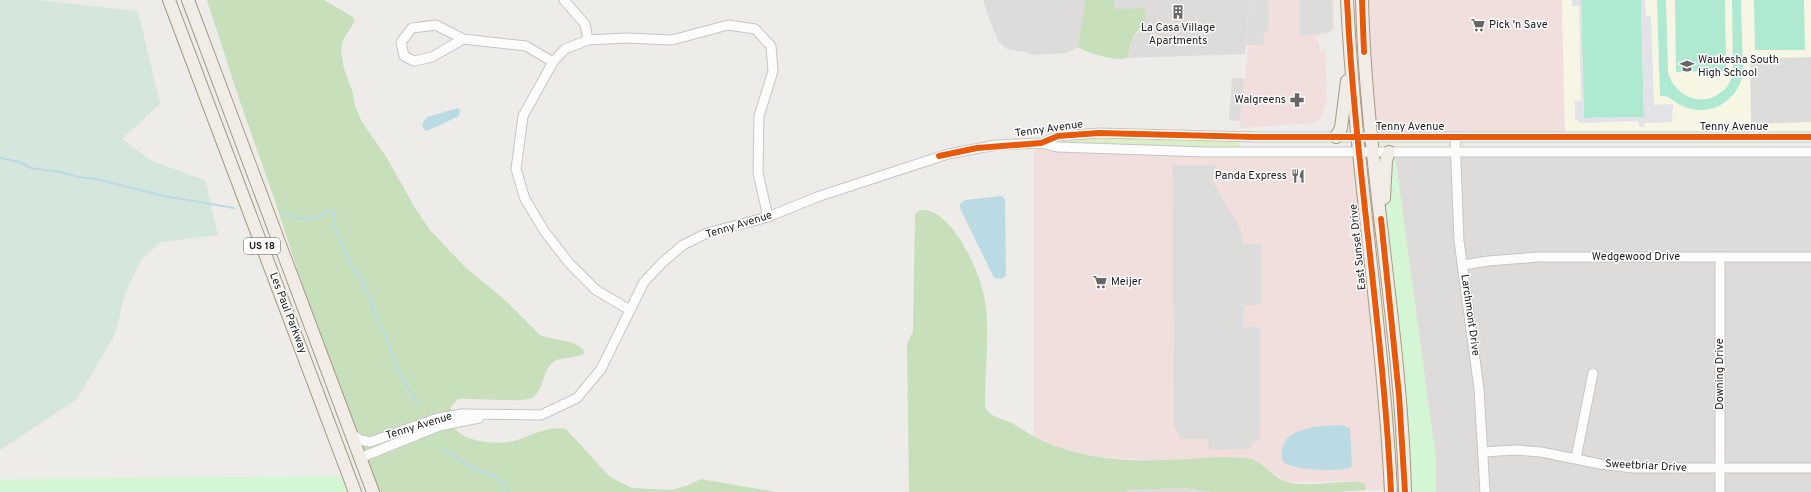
<svg xmlns="http://www.w3.org/2000/svg" width="1811" height="492" font-family="Overpass,sans-serif">
<style>
.residential{fill:#dddcda}
.commercial{fill:#f1dfdd}
.education{fill:#f7f6e5}
.religious{fill:#dcdcda}
.grass{fill:#dbeec5}
.forest{fill:#c8dfbc}
.wetland{fill:#d5e6dc}
.park{fill:#d5f6d5}
.pitch{fill:#b0e9d1}
.plaza{fill:#e3e2e8}
.water{fill:#badbe4}
.lines{fill:none;stroke-linecap:round;stroke-linejoin:round}
.stream{stroke:#badbe4;stroke-width:2}
.minor-casing{stroke:#c7c6c5;stroke-width:11}
.major-casing{stroke:#a59a85;stroke-width:14}
.minor{stroke:#fcfcfc;stroke-width:9}
.major{stroke:#f1ece6;stroke-width:12}
.cycleway-casing{stroke:#fff;stroke-width:8}
.cycleway{stroke:#e8590c;stroke-width:6}
.labels{text-anchor:middle;dominant-baseline:central;stroke-width:3;stroke-linejoin:round;paint-order:stroke}
.shield{fill:#fff;stroke:#636363;stroke-width:1}
.shield-label{font-size:10px;font-weight:bold;fill:#202020}
.poi-label{font-size:11px;fill:#202020;stroke:#fff;text-anchor:start}
.street-label{font-size:11px;fill:#202020;stroke:#fff}
</style>
<rect width="100%" height="100%" fill="#eeece9"/>
<g class="residential">
<polygon points="983,0 1085,0 1078,47 1066,53 1032,55 1026,52 1007,49 999,42 993,29"/>
<polygon points="1114,0 1249,0 1245,54 1127,58 1130,54 1131,41 1141,29"/>
<polygon points="1395,156 1811,156 1811,492 1436,492 1436,460"/>
<polygon points="1181,488 1213,492 1126,492 1128,490"/>
</g>
<g class="commercial">
<polygon points="1252,0 1333,0 1334,29 1328,34 1316,36 1320,46 1320,51 1325,51 1327,101 1321,118 1314,123 1241,128 1240,121 1229,120 1233,79 1245,79"/>
<polygon points="1367,0 1562,0 1565,132 1378,131 1374,120"/>
<polygon points="1034,148 1357,151 1360,224 1374,352 1385,489 1366,490 1367,487 1359,482 1351,481 1286,482 1271,472 1263,464 1245,458 1163,461 1093,456 1057,447 1034,436"/>
</g>
<polygon class="education" points="1562,0 1811,0 1811,132 1565,132"/>
<g class="religious">
<polygon points="1114,0 1142,0 1143,8 1115,9"/>
<polygon points="1198,0 1217,0 1218,47 1205,48 1205,39 1200,39"/>
<polygon points="1249,0 1268,0 1269,31 1264,32 1263,45 1246,45"/>
<polygon points="1300,0 1332,0 1333,28 1330,32 1300,36"/>
<polygon points="1811,57 1811,122 1751,124 1750,59"/>
<polygon points="1232,78 1243,78 1240,121 1229,120"/>
<polygon points="1173,165 1216,165 1212,181 1241,230 1243,244 1261,244 1261,304 1244,306 1243,327 1260,327 1260,440 1253,442 1251,449 1209,450 1208,439 1179,439 1179,434 1174,426"/>
</g>
<polygon class="grass" points="1058,136 1239,137 1239,152 1041,143"/>
<g class="forest">
<path d="M207,0H324L353,17L355,21L343,40L341,50L344,69L353,93L355,106L362,122L387,158L415,208L430,230L466,268L505,300L541,336L574,343L583,349L584,354C574,359 560,356 552,363C542,372 544,390 532,398C522,403 473,398 458,399L451,406C451,414 450,424 456,430C467,442 494,444 509,442C530,438 544,425 566,429L610,477L632,488L671,490L686,486L701,479L776,492H375L342,407L275,201L237,93Z"/>
<path d="M1085,0H1114L1115,9L1143,8L1145,11C1148,24 1135,31 1131,42C1129,48 1131,53 1127,58C1117,62 1087,53 1078,47Z"/>
<path d="M920,210C954,207 984,280 986,308C989,340 985,374 985,406C988,417 1002,418 1012,423C1022,429 1032,436 1043,441C1080,458 1125,462 1165,460C1191,460 1220,455 1246,458C1265,460 1271,478 1287,482C1309,488 1337,480 1359,482L1365,484L1366,490L1337,492H1213L1181,488L1128,490L1126,492H909L907,344L913,331L915,217L916,213Z"/>
</g>
<polygon class="wetland" points="0,0 39,0 138,11 160,104 122,139 152,161 205,180 218,235 161,242 141,260 125,294 115,334 77,399 0,450"/>
<g class="park">
<polygon points="1395,156 1436,460 1436,492 1412,492 1404,373 1386,212 1386,189 1392,158"/>
<polygon points="341,476 348,492 0,492 0,479"/>
</g>
<g class="pitch">
<polygon points="1581,0 1641,0 1644,117 1584,118"/>
<path d="M1657,0H1666L1668,73C1675,95 1700,108 1720,93C1727,89 1730,82 1733,75L1732,0H1741L1743,73C1738,102 1709,118 1682,106C1672,101 1672,96 1660,96Z"/>
<polygon points="1675,0 1725,0 1726,71 1676,72"/>
<polygon points="1754,0 1804,0 1805,50 1755,50"/>
</g>
<polygon class="plaza" points="1572,0 1581,0 1584,118 1644,117 1641,0 1645,0 1646,16 1651,16 1654,105 1673,104 1672,122 1645,123 1644,127 1640,127 1638,121 1580,123 1575,118 1575,101 1581,101 1579,6 1572,6"/>
<g class="water">
<polygon points="458,108 460,110 459,116 427,131 424,130 422,124 427,117"/>
<polygon points="1002,196 1005,200 1006,276 1001,279 994,278 960,208 960,204 965,200"/>
<path d="M1343,425L1350,429L1352,465L1350,468C1338,472 1289,471 1282,460C1277,426 1319,426 1343,425Z"/>
</g>
<g class="lines">
<g class="stream">
<polyline points="0,158 20,162 31,168 60,172 78,177 96,179 164,196 234,208"/>
<path d="M282,214C300,218 311,224 326,211H331L335,216V228L353,269L359,275L369,297L378,324L382,328L399,372L418,405"/>
<path d="M444,449C451,455 459,460 467,465C480,472 503,476 508,492"/>
</g>
<defs>
<g id="minor">
<polyline points="564,0 585,24 588,40"/>
<polyline points="463,39 432,57 414,61 404,56 401,42 412,28 436,25 463,39 526,46 553,62"/>
<polyline points="1455,137 1459,241 1479,389 1485,492"/>
<polyline points="1041,143 1058,136 1099,133 1256,137 1811,137"/>
<polyline points="1463,265 1488,261 1538,257 1811,257"/>
<polyline points="630,310 596,290 569,263 545,232 525,199 516,169 523,116 553,62 565,49 588,40 626,38 672,40 728,25 755,29 771,46 773,71 759,116 758,173 768,217"/>
<polyline points="351,433 360,440 370,442 438,418 462,414 541,415 577,398 601,369 644,282 663,262 683,245 707,233 768,217 817,197 948,154 996,145 1041,143 1057,147 1206,152 1811,152"/>
<polyline points="1483,452 1516,450 1541,452 1600,464 1633,468 1811,468"/>
<polyline points="360,458 439,426 479,418"/>
<polyline points="1576,458 1593,373"/>
<polyline points="1720,492 1720,257"/>
</g>
<g id="major">
<polyline points="169,0 355,492"/>
<polyline points="188,0 373,492"/>
<path d="M1347,0C1355,165 1383,327 1391,492"/>
<path d="M1362,0C1366,165 1401,327 1405,492"/>
<polyline points="1336,137 1341,128 1347,81"/>
<polyline points="1384,198 1386,161 1389,152"/>
</g>
</defs>
<use href="#minor" class="minor-casing"/>
<use href="#major" class="major-casing"/>
<use href="#minor" class="minor"/>
<use href="#major" class="major"/>
<defs>
<g id="cycleway">
<path d="M1347,0C1355,165 1383,327 1391,492"/>
<polyline points="1362,0 1364,52"/>
<polyline points="939,156 977,148 1041,143 1058,136 1099,133 1256,137 1811,137"/>
<polyline points="1381,219 1399,395 1405,492"/>
</g>
</defs>
<use href="#cycleway" class="cycleway-casing"/>
<use href="#cycleway" class="cycleway"/>
</g>
<defs>
<symbol id="building-bare" viewBox="-9 -9 18 18"><path d="M-4-6H4V6H1V3H-1V6H-4ZM-2.5-4.3h1.7v1.8h-1.7ZM.8-4.3h1.7v1.8H.8ZM-2.5-1h1.7V.8h-1.7ZM.8-1h1.7V.8H.8Z" fill="#686766" stroke="#fff" stroke-width="2.5" paint-order="stroke"/></symbol>
<symbol id="supermarket-bare" viewBox="-9 -9 18 18"><path d="M-6-5.5h2.5l.6 2H6L4.5 2H-2.5L-4.4-4H-6ZM-1.5 3.2a1.3 1.3 0 1 0 .1 0ZM3 3.2a1.3 1.3 0 1 0 .1 0Z" fill="#686766" stroke="#fff" stroke-width="2.5" paint-order="stroke"/></symbol>
<symbol id="school-bare" viewBox="-9 -9 18 18"><path d="M0-5L7-2L0 1L-7-2ZM-4 1L0 2.5L4 1V4Q0 6-4 4Z" fill="#686766" stroke="#fff" stroke-width="2.5" paint-order="stroke"/></symbol>
<symbol id="pharmacy-bare" viewBox="-9 -9 18 18"><path d="M-2-6h4v4h4v4h-4v4h-4v-4h-4v-4h4Z" fill="#686766" stroke="#fff" stroke-width="2.5" paint-order="stroke"/></symbol>
<symbol id="restaurant-bare" viewBox="-9 -9 18 18"><path d="M-5-6h1v4h1v-4h1v4h1v-4h1v5L-1.5 .5V6h-2V.5L-5-1ZM5-6V6H3V1.5H1.5Q1.5-4 5-6Z" fill="#686766" stroke="#fff" stroke-width="2.5" paint-order="stroke"/></symbol>
</defs>
<g fill-rule="evenodd">
<use href="#building-bare" x="1168" y="2" width="20" height="20"/>
<use href="#supermarket-bare" x="1468" y="15" width="20" height="20"/>
<use href="#school-bare" x="1677" y="56" width="20" height="20"/>
<use href="#pharmacy-bare" x="1287" y="90" width="20" height="20"/>
<use href="#restaurant-bare" x="1288" y="166" width="20" height="20"/>
<use href="#supermarket-bare" x="1090" y="272" width="20" height="20"/>
</g>
<g class="labels">
<rect class="shield" x="244" y="238" width="36" height="16" rx="3"/>
<g class="shield-label">
<text x="262" y="246">US 18</text>
</g>
<g class="poi-label">
<text x="1489" y="25">Pick 'n Save</text>
<text x="1178" y="28" text-anchor="middle">La Casa Village<tspan x="1178" dy="13">Apartments</tspan></text>
<text x="1698" y="60">Waukesha South<tspan x="1698" dy="13">High School</tspan></text>
<text x="1286" y="100" text-anchor="end">Walgreens</text>
<text x="1287" y="176" text-anchor="end">Panda Express</text>
<text x="1111" y="282">Meijer</text>
</g>
<g class="street-label">
<text x="1410" y="127">Tenny Avenue</text>
<text x="1734" y="127">Tenny Avenue</text>
<text transform="translate(1049 129) rotate(-8)">Tenny Avenue</text>
<text transform="translate(739 225) rotate(-17)">Tenny Avenue</text>
<text transform="translate(1358 247) rotate(-96)">East Sunset Drive</text>
<text x="1636" y="257">Wedgewood Drive</text>
<text transform="translate(288 313) rotate(69)">Les Paul Parkway</text>
<text transform="translate(1470 315) rotate(82)">Larchmont Drive</text>
<text transform="translate(1720 374) rotate(-90)">Downing Drive</text>
<text transform="translate(419 426) rotate(-17)">Tenny Avenue</text>
<text transform="translate(1646 466) rotate(3)">Sweetbriar Drive</text>
</g>
</g>
</svg>
